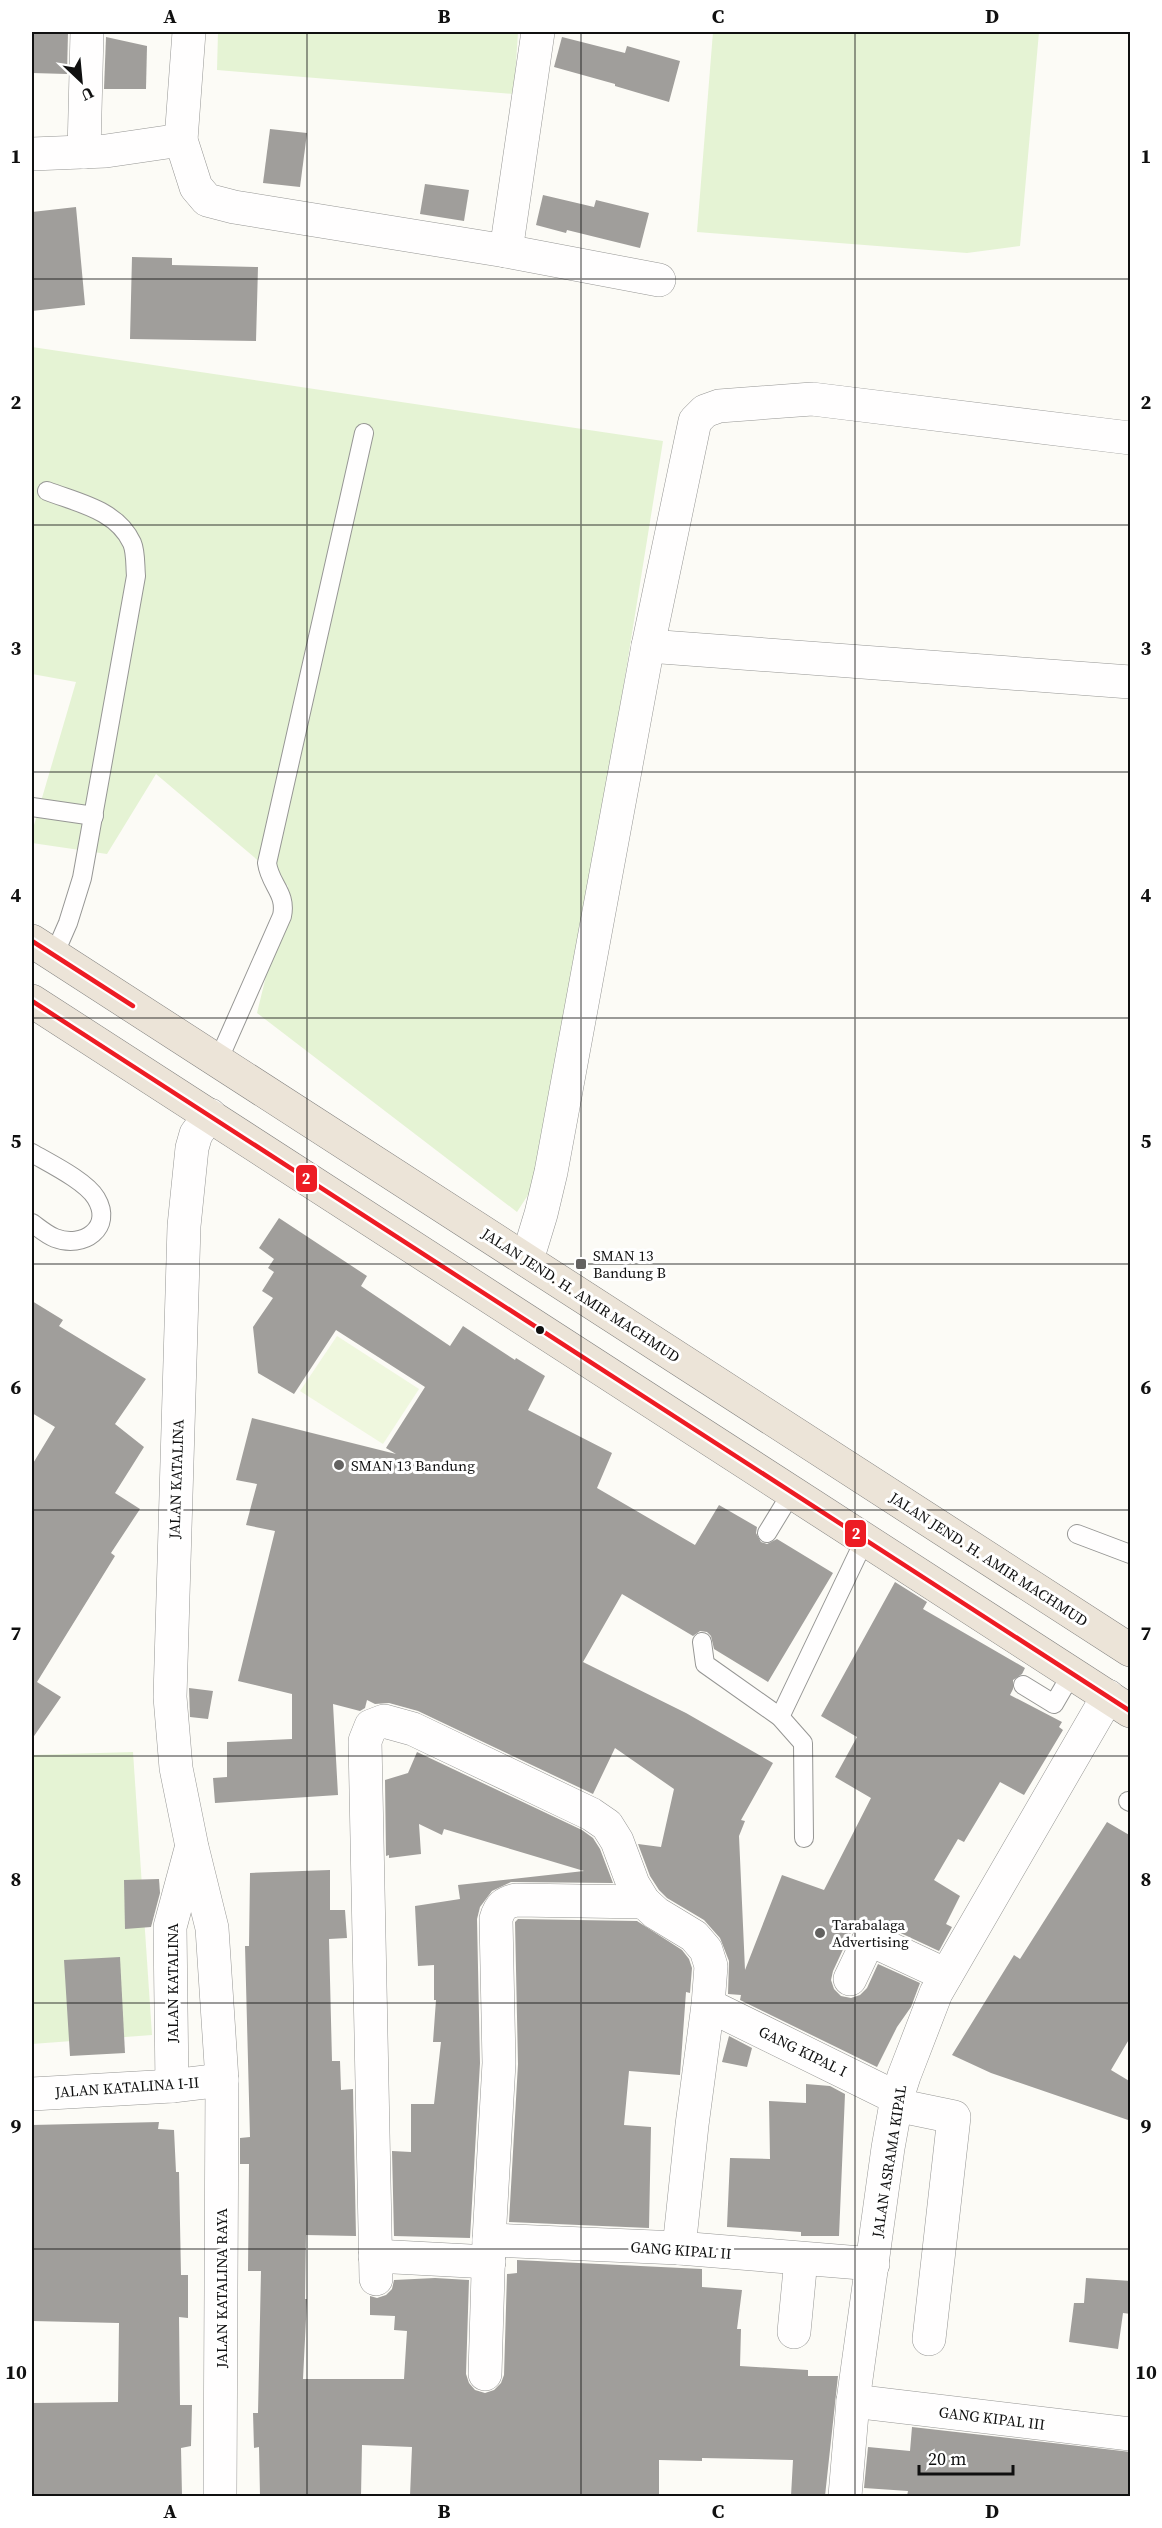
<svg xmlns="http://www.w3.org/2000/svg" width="1162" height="2528" font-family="'Source Serif 4',serif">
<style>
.green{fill:#e5f3d4}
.pitch{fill:#eff7de}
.building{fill:#a09e9b}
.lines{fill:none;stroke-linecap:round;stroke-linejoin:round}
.service-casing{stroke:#969694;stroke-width:20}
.minor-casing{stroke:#969694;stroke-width:34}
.trunk-casing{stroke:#848381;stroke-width:34}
.service{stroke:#fffefe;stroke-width:18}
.minor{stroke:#fffefe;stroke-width:33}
.trunk{stroke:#ece4d8;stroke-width:33}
.bus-1-casing{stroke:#fff;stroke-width:9}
.bus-1{stroke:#ed1c24;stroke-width:4.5}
.grid{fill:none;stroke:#101010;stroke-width:1.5;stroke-opacity:0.55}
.poi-dot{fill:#636260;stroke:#fff;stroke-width:2}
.bus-dot{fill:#101010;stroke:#fff;stroke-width:2}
.labels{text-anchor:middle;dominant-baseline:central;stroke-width:6;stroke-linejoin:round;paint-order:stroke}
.poi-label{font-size:15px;fill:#101010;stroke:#fff;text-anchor:start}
.street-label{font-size:15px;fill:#101010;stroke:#fff}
.line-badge{stroke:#fff;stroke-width:2}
.badge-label{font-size:16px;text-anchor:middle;font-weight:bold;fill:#fff}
.neatline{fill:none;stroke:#101010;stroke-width:2}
.grid-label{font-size:20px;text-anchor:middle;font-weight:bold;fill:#101010}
</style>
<rect width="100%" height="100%" fill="#fcfbf6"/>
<g class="green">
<polygon points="218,32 518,32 514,94 217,70"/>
<polygon points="713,32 1039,32 1020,246 967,253 697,232"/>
<polygon points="32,347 663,441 546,1167 517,1212 257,1013 288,886 156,774 107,854 32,843 32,832 76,682 32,674"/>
<polygon points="133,1752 152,2035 32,2044 32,1755"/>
</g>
<polygon class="pitch" points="337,1336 419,1389 383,1444 300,1391"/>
<g class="building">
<polygon points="32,32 68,32 67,74 32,73"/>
<polygon points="106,37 147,46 146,89 104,89"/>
<polygon points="562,37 625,53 627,46 680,61 669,102 615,86 615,84 554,67"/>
<polygon points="270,129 307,133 300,187 263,183"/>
<polygon points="425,184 469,190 464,221 420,214"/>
<polygon points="543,195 594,207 596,200 649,213 640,248 567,230 566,233 536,225"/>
<polygon points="76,207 85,305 32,311 32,212"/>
<polygon points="132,257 172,258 172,265 258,267 256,341 130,339"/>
<polygon points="279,1218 367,1276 361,1286 450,1346 463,1326 515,1360 516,1358 545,1376 528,1410 612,1453 597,1488 695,1545 719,1505 757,1527 756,1533 761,1542 767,1544 777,1539 833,1573 768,1682 714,1649 711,1636 707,1632 700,1631 693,1636 622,1594 583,1662 686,1713 773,1763 741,1820 745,1821 739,1836 745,1970 782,1875 824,1890 871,1798 835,1777 857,1737 821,1716 895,1582 927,1602 923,1609 1025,1668 1022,1674 1013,1680 1013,1689 1010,1695 1062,1722 1059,1727 1063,1730 1024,1795 1000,1782 964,1842 958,1839 934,1880 960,1896 946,1924 952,1927 939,1951 877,1922 867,1920 859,1923 852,1930 833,1971 831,1980 834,1989 841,1996 851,1998 860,1995 867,1988 878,1964 920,1983 911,2007 897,2027 877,2067 740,2000 741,1995 728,1994 729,1961 720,1938 704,1920 667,1898 659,1890 650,1876 638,1844 661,1847 674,1789 615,1748 593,1794 418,1711 389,1703 375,1704 367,1700 365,1708 360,1711 333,1704 338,1795 215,1803 213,1778 227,1777 227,1742 292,1739 292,1694 238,1681 275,1531 246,1525 257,1484 236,1480 252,1418 396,1454 386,1448 425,1387 336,1330 294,1394 258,1373 253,1327 273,1298 262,1291 274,1272 268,1268 274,1259 259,1248"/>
<polygon points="32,1301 63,1320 59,1326 146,1379 115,1424 144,1447 115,1493 140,1509 111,1553 115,1556 37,1682 61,1697 32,1739 32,1465 55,1427 32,1413"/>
<polygon points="189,1688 213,1691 208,1719 190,1717"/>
<polygon points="417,1752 582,1830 593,1838 600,1849 613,1883 511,1882 492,1891 480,1907 477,1919 480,2063 470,2238 394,2236 392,2151 411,2152 411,2104 434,2104 441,2042 433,2042 436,2000 434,2000 434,1965 418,1966 415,1906 460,1899 458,1885 584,1871 444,1829 442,1835 419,1824 421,1854 389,1858 389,1855 386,1856 385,1780 408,1773"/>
<polygon points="1107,1822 1131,1836 1131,2036 1111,2070 1131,2082 1131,2121 991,2073 952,2055 1014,1955 1020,1959"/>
<polygon points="330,1870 330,1910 345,1910 347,1938 329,1939 332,2061 340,2061 341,2090 353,2089 356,2236 306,2235 305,2299 307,2299 303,2379 404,2379 407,2331 394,2330 395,2316 370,2315 370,2296 377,2298 386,2295 392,2289 394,2280 435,2278 469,2280 466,2374 469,2383 475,2390 485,2393 494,2390 501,2383 504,2375 507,2274 517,2273 517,2260 702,2269 702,2287 742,2290 737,2329 741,2329 740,2366 808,2370 808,2376 838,2376 825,2496 791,2496 793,2460 702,2458 702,2461 659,2460 659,2496 410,2496 412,2447 362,2445 361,2496 260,2496 259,2447 254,2448 253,2413 258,2413 261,2271 248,2271 249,2164 240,2164 240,2138 250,2137 245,1946 249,1946 250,1873"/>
<polygon points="159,1879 160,1893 151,1927 125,1929 124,1880"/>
<polygon points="518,1919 637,1921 682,1950 689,1959 692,1968 690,1993 686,1992 680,2075 629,2071 624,2125 651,2127 649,2228 509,2222 518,2064 515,1922"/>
<polygon points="120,1957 125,2053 70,2056 64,1960"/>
<polygon points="729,2036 752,2048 747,2067 722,2062"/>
<polygon points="806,2084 830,2086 845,2094 839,2236 801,2236 801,2232 727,2227 730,2158 770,2159 769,2101 806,2103"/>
<polygon points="159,2122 158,2129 174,2130 176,2172 179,2172 181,2275 188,2275 188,2318 179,2317 180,2405 192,2405 191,2446 181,2448 182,2496 32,2496 32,2403 118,2402 119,2323 32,2321 32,2125"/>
<polygon points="1086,2278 1131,2281 1131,2314 1123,2313 1118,2349 1069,2342 1074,2303 1084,2303"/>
<polygon points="912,2427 1131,2452 1131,2496 907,2496 908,2491 864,2488 868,2447 910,2451"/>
</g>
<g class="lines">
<defs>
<g id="service">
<path d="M47,491C78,503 117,510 132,543C136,552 135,566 136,576L82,878L68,923L54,955"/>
<polyline points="32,807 94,816"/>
<path d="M218,1061L282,916C287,893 270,885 267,863L364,433"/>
<path d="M32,1153C49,1163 86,1181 96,1198C114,1228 83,1249 55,1238C47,1235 39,1228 32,1223"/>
<polyline points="767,1533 792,1492"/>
<polyline points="1077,1534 1130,1554"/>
<polyline points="702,1642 705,1664 780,1717 803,1743 804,1838"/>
<polyline points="1023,1685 1054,1704 1072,1673"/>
<polyline points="780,1717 865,1539"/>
<polyline points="1128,1801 1130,1802"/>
</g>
<g id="minor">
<polyline points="189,32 181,140 196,187 207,200 234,207 506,251 659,280"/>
<polyline points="84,152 87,32"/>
<polyline points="32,154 106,151 181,140"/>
<polyline points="506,251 538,32"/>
<polyline points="648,646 1130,682"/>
<polyline points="210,1115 196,1134 192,1148 184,1226 170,1697 176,1768 192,1847 212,1928 222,2080 220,2496"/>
<polyline points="527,1260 541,1214 551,1172 648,646 695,421 705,411 719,406 812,399 1130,438"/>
<polyline points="850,1979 869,1939 946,1975"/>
<polyline points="708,2005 897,2098"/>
<polyline points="172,2086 170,1927 191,1849"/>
<polyline points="32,2094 172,2086 222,2080"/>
<polyline points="896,2105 954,2117 929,2339"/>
<polyline points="489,2240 679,2248 873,2264"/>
<polyline points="375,2256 489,2262"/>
<polyline points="376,2279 365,1741 371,1726 384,1721 413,1729 591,1814 607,1825 617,1841 633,1884 644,1902 656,1913 694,1936 706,1950 711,1966 708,2005 692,2125 679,2248"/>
<polyline points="794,2332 801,2259"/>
<path d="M485,2374L489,2240L499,2063L496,1919C500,1906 504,1903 516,1900L644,1902"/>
<polyline points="853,2401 1130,2434"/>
<polyline points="845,2496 853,2401 888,2148 897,2098 904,2076 936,1993 1108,1696"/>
</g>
<g id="trunk">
<polyline points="32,941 1130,1650"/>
<polyline points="32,1001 1130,1711"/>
</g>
</defs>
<use href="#service" class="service-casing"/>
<use href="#minor" class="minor-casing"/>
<use href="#trunk" class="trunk-casing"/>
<use href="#service" class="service"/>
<use href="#minor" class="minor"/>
<use href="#trunk" class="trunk"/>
<defs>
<g id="bus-1">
<polyline points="32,941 133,1006"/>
<polyline points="32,1001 1130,1711"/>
</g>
</defs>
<use href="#bus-1" class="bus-1-casing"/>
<use href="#bus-1" class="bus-1"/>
</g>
<path class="grid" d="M307,32V2496M581,32V2496M855,32V2496M32,279H1130M32,525H1130M32,772H1130M32,1018H1130M32,1264H1130M32,1510H1130M32,1756H1130M32,2003H1130M32,2249H1130"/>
<g class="poi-dot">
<rect x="575" y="1258" width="12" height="12" rx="3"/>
<circle cx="339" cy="1465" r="6"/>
<circle cx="820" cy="1933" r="6"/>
</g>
<circle class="bus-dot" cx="540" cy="1330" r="5"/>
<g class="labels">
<g class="poi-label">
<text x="593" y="1255">SMAN 13<tspan x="593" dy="17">Bandung B</tspan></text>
<text x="351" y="1465">SMAN 13 Bandung</text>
<text x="832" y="1924">Tarabalaga<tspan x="832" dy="17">Advertising</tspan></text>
</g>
<g class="street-label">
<text transform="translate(581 1295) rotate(33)">JALAN JEND. H. AMIR MACHMUD</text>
<text transform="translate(176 1479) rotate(-88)">JALAN KATALINA</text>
<text transform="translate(989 1559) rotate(33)">JALAN JEND. H. AMIR MACHMUD</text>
<text transform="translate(172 1983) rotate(-90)">JALAN KATALINA</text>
<text transform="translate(803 2051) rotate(26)">GANG KIPAL I</text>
<text transform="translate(127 2087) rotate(-4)">JALAN KATALINA I-II</text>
<text transform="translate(889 2161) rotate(-81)">JALAN ASRAMA KIPAL</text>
<text transform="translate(681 2250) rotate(4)">GANG KIPAL II</text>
<text transform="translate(221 2288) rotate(-90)">JALAN KATALINA RAYA</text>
<text transform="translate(992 2418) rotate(7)">GANG KIPAL III</text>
</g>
</g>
<g class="line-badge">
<rect x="295" y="1164" width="23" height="29" rx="6" fill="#ed1c24"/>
<rect x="844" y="1519" width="23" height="29" rx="6" fill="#ed1c24"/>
</g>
<g class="badge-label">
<text x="306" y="1184">2</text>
<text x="856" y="1539">2</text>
</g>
<rect width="1162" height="2528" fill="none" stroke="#ffffff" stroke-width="66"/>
<g transform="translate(81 81) rotate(154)" stroke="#ffffff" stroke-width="4.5" paint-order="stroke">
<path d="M0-4.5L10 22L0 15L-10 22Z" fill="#101010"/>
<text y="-9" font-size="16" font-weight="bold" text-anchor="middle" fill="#101010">U</text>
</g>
<path d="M919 2465v9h94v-9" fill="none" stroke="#101010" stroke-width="3"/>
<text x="928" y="2465" font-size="18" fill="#101010" stroke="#ffffff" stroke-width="4.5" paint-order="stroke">20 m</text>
<rect x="33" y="33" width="1096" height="2462" class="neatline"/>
<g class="grid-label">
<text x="170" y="23">A</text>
<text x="444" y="23">B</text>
<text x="718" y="23">C</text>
<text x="992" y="23">D</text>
<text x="16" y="163">1</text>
<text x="1146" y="163">1</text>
<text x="16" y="409">2</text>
<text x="1146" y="409">2</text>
<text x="16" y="655">3</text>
<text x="1146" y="655">3</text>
<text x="16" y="902">4</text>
<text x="1146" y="902">4</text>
<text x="16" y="1148">5</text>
<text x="1146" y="1148">5</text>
<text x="16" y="1394">6</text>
<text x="1146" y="1394">6</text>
<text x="16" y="1640">7</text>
<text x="1146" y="1640">7</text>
<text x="16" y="1886">8</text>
<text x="1146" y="1886">8</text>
<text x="16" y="2133">9</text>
<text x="1146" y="2133">9</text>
<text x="16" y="2379">10</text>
<text x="1146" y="2379">10</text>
<text x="170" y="2518">A</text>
<text x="444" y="2518">B</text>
<text x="718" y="2518">C</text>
<text x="992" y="2518">D</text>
</g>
</svg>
